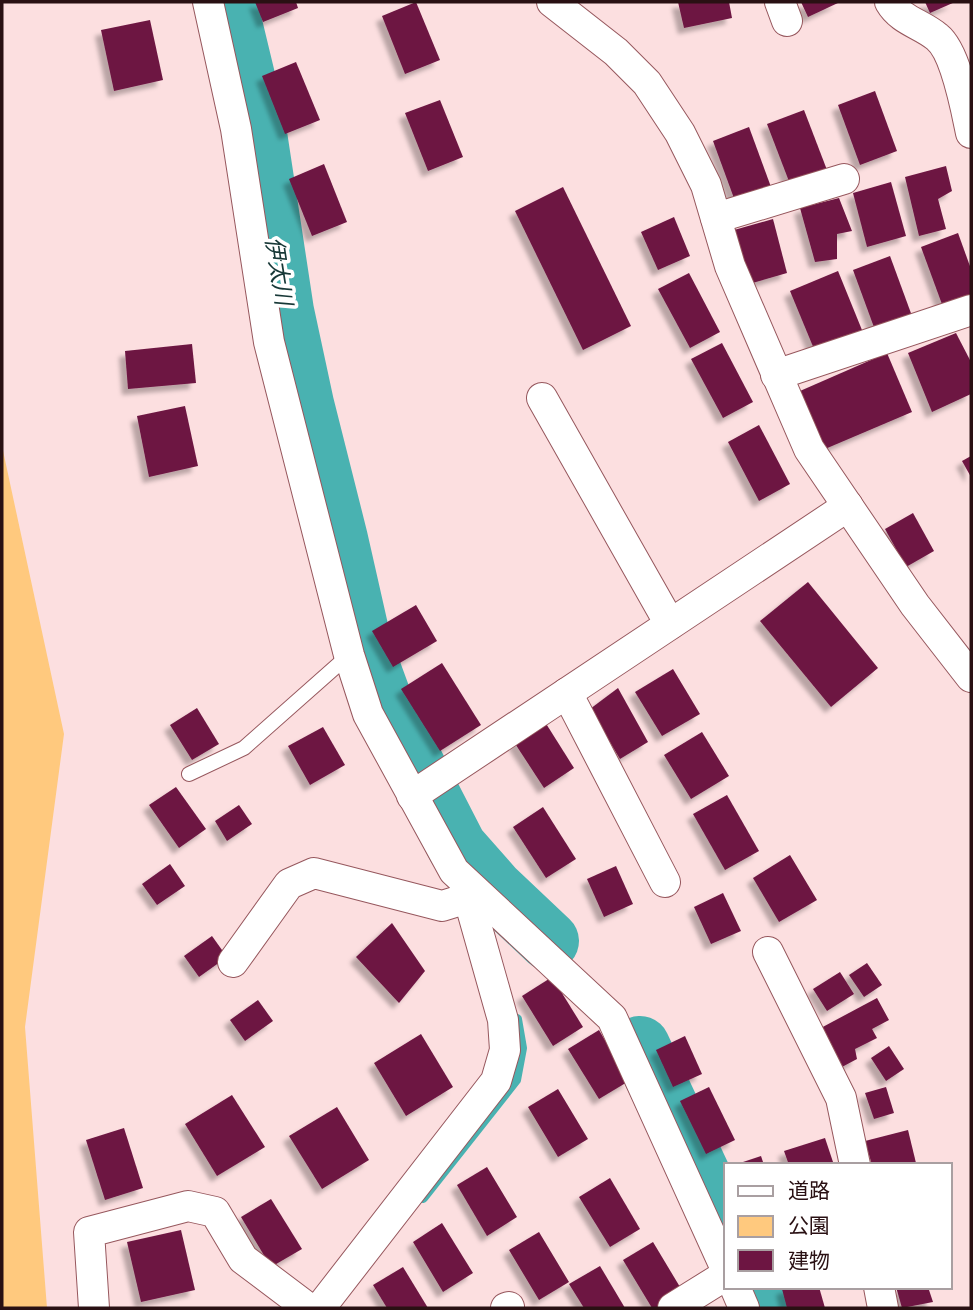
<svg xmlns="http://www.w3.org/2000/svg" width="973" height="1310" font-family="Rubik,'Noto Sans JP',sans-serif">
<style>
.green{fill:#ffc97e}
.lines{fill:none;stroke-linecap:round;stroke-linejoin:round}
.stream{stroke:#49b2b1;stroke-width:10}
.river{stroke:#49b2b1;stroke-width:60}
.building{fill:#6d1542;filter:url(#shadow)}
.service-casing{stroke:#96575d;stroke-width:16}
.minor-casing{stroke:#96575d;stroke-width:32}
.service{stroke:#fff;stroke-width:14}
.minor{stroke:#fff;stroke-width:30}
.labels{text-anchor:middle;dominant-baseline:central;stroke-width:7;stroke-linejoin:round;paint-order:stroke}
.water-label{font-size:23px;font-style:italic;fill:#173837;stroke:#fff}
</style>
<defs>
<filter id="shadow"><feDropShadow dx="-6" dy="6" stdDeviation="2" flood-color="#0004"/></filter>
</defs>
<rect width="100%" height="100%" fill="#fcdfe0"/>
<polygon class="green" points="2,446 64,734 25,1027 47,1308 2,1308"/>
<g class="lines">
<polyline class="stream" points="423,1198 516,1080 522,1048 517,1019"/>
<g class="river">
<polyline points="227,2 254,114 284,311 304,404 338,539 362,645 384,705 457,847 494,889 549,941"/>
<polyline points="640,1046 726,1229"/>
<polyline points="754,1287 761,1308"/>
</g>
</g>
<g class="building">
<polygon points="255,2 296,2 298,8 263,22"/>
<polygon points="416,2 440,60 405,74 382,16"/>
<polygon points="678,2 729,2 732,18 684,28"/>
<polygon points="801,2 840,2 808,17"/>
<polygon points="925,2 955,2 930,13"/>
<polygon points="150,20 163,80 114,91 101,30"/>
<polygon points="296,62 320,120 285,134 262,76"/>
<polygon points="875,91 897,151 860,165 838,105"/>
<polygon points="440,100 463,157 428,171 405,113"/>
<polygon points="804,110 827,170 790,184 767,124"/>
<polygon points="749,127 771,187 735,201 713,141"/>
<polygon points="324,164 347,222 312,236 289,179"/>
<polygon points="946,166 952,191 938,199 946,229 919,236 905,177"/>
<polygon points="891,182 906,236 867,247 853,193"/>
<polygon points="563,187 631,326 583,350 515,211"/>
<polygon points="839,198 852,231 837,234 837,259 815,262 800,208"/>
<polygon points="674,217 690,256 658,270 641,232"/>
<polygon points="773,219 787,273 749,284 734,230"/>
<polygon points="958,233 971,269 971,297 943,307 921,247"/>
<polygon points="890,256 912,316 875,330 853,270"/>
<polygon points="838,271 862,330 814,349 790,291"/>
<polygon points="689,273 720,332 690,348 658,289"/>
<polygon points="956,333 971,362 971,394 932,412 908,353"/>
<polygon points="722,343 753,402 723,418 691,359"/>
<polygon points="192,344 196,383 128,389 125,351"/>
<polygon points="887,353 912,412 825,449 800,391"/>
<polygon points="185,406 198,466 149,477 137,416"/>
<polygon points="759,425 790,484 759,501 728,442"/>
<polygon points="971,456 971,477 962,461"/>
<polygon points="913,513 934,551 906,567 885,529"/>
<polygon points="808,582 878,668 831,707 760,621"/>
<polygon points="416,605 437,641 393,667 372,631"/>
<polygon points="442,663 481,725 440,751 401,689"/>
<polygon points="673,669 700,714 662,736 635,692"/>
<polygon points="618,688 648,742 620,759 590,709"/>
<polygon points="197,708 219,744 192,760 170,725"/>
<polygon points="545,722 574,768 544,788 514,742"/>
<polygon points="323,727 345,765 310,785 288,746"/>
<polygon points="702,732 729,776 691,799 664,755"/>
<polygon points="176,787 206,829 179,848 149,805"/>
<polygon points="727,795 759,851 725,870 693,814"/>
<polygon points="239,805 252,824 227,841 215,821"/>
<polygon points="543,807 576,859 546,878 513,827"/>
<polygon points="790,855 817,900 779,922 753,878"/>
<polygon points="170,864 185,886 157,905 142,884"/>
<polygon points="616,866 633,904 604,917 587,879"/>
<polygon points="723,893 741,931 711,944 694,907"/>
<polygon points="392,923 425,971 399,1003 356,957"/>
<polygon points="212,936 227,957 199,977 184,956"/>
<polygon points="867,963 882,985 864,997 849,975"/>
<polygon points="840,972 854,994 827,1011 813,989"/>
<polygon points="552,977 583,1027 553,1046 522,996"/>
<polygon points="877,998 889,1020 872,1029 877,1038 855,1049 857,1059 840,1068 819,1029"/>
<polygon points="258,1000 273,1021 245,1041 230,1020"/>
<polygon points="599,1030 629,1081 599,1099 568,1049"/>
<polygon points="421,1034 453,1087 406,1116 374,1063"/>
<polygon points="685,1036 702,1074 673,1087 656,1050"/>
<polygon points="889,1046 904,1069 886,1081 871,1058"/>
<polygon points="709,1087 735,1140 706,1154 680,1101"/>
<polygon points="886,1087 894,1113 874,1119 865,1093"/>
<polygon points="558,1089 588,1139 558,1157 528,1107"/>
<polygon points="232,1095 265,1147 217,1176 185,1124"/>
<polygon points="337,1107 369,1160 322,1189 289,1136"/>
<polygon points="124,1128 143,1188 105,1200 86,1140"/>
<polygon points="908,1130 916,1163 872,1165 865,1141"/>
<polygon points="825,1138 834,1165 789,1165 784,1151"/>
<polygon points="761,1156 764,1165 737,1165 737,1164"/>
<polygon points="487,1167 517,1217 487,1236 457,1185"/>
<polygon points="610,1178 640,1229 610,1247 579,1197"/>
<polygon points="271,1199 302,1249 271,1267 241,1217"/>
<polygon points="442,1223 473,1273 443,1292 413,1242"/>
<polygon points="181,1230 195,1290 141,1302 127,1242"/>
<polygon points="539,1232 569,1282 539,1300 509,1250"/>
<polygon points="653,1242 683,1292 657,1308 652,1308 623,1260"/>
<polygon points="600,1266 625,1308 584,1308 569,1284"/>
<polygon points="403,1267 428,1308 387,1308 373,1285"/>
<polygon points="788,1287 819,1287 825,1308 787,1308 782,1289"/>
<polygon points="896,1287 928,1287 933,1302 902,1308"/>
</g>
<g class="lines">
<defs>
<polyline id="service" points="189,774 244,748 349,655"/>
<g id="minor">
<polyline points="208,2 236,129 269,342 349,655 368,714 454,871 612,1018 726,1269"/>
<polyline points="552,2 616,52 647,83 680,133 706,185 730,266 809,449 915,605 971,677"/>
<polyline points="780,2 787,21"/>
<path d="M890,2C901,21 922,24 937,37C956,52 966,109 971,133"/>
<polyline points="716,218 844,179"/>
<polyline points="776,375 971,310"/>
<polyline points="542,398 670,624"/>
<polyline points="567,693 665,882"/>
<polyline points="412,796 848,506"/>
<polyline points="768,952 841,1098 855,1165"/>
<polyline points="233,962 289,884 314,873 442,906 468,898"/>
<polyline points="735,1287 744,1308"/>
<polyline points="879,1287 883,1308"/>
<polyline points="94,1308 89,1232 188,1206 215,1212 243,1259 308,1308"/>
<polyline points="320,1308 496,1081 505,1050 503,1020 464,882"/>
<polyline points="506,1308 509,1307"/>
<polyline points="673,1308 726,1275"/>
</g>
</defs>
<use href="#service" class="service-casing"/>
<use href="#minor" class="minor-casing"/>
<use href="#service" class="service"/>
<use href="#minor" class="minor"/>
</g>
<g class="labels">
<g class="water-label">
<text transform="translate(279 271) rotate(81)">伊太川</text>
</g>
</g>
<rect width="973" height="1310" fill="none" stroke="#291013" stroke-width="7"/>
<rect x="724" y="1163" width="228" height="126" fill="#ffffff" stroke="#a99fa1" stroke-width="2"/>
<rect x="738" y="1186" width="35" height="10" fill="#ffffff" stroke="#a99fa1" stroke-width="2"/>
<text x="788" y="1198" font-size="21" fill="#291013">道路</text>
<rect x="738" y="1216" width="35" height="21" fill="#ffc97e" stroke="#a99fa1" stroke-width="2"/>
<text x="788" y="1233" font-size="21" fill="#291013">公園</text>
<rect x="738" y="1250" width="35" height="21" fill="#6d1542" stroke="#a99fa1" stroke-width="2"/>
<text x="788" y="1268" font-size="21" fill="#291013">建物</text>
</svg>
